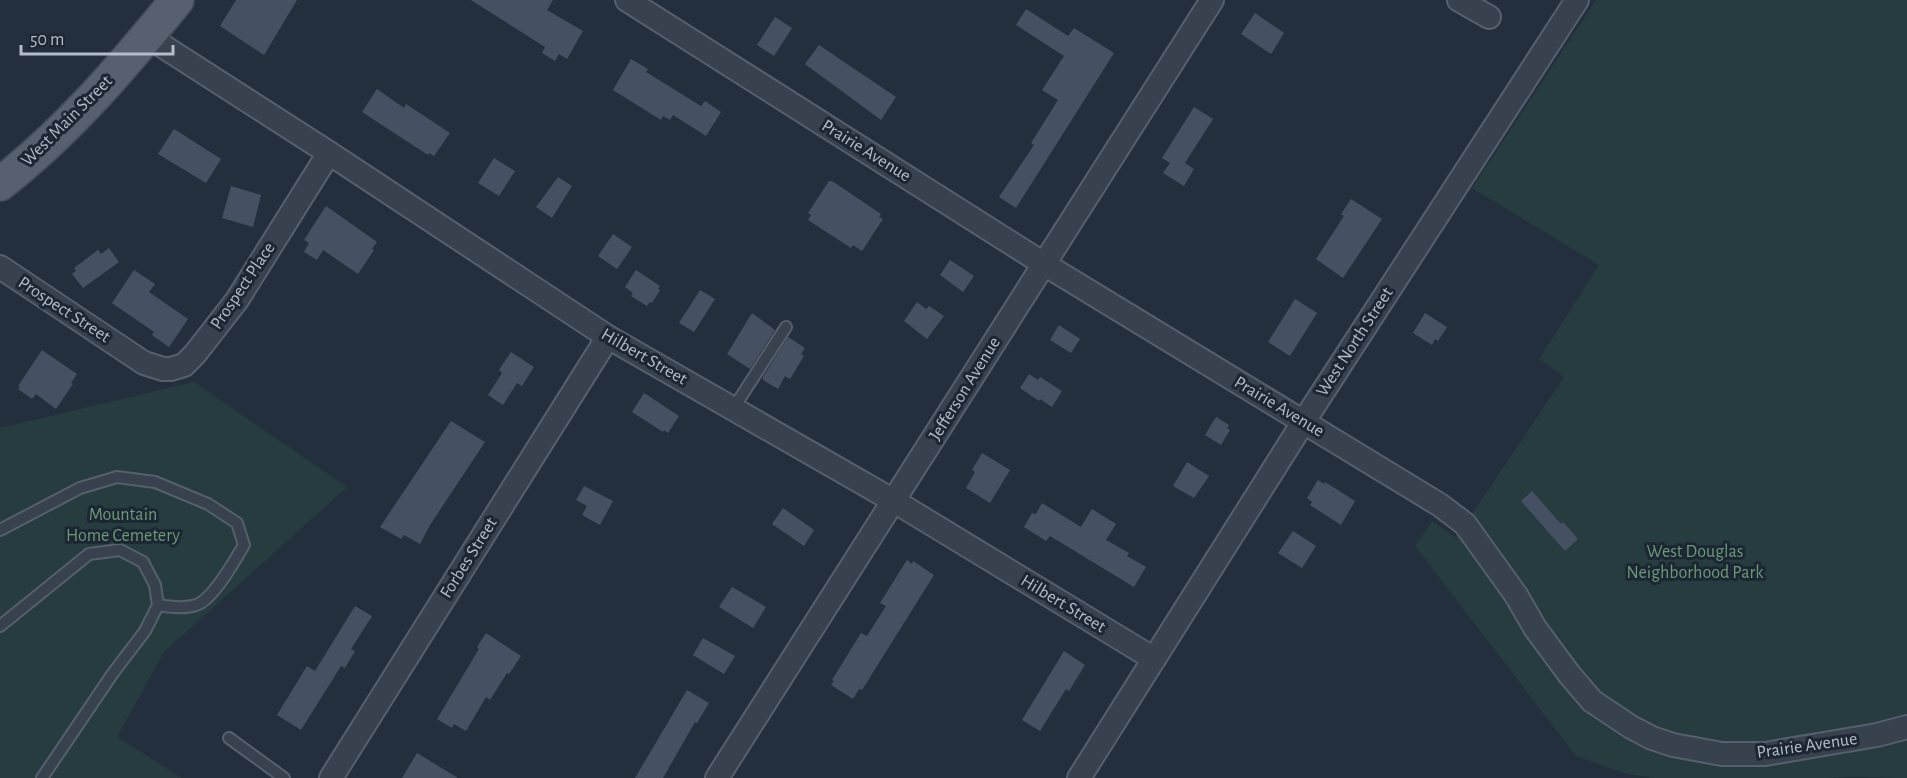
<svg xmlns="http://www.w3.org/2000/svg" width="1907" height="778" font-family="'Alegreya Sans',sans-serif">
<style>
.green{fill:#263c3f}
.building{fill:#455162}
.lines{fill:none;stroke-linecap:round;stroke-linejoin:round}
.lane-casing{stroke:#565f6c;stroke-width:14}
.street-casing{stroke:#565f6c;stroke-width:26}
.primary-casing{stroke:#414a57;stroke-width:36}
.lane{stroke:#38414e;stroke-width:10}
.street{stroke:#38414e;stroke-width:22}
.primary{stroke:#56606e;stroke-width:33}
.labels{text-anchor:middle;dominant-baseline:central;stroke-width:6;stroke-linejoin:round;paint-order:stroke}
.street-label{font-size:18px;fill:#b4bcc9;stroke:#1d2633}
.park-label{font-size:18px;fill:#6b9a76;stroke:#1d2633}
</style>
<rect width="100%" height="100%" fill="#242f3e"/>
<g class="green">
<path d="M1596,0H1907V778C1881,778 1855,775 1829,778H1655L1627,774L1576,756L1415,546L1432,521L1456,538L1564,377L1539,359L1599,265L1472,188Z"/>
<polygon points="194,382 347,487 164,652 117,737 182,778 0,778 0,428"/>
</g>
<g class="building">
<polygon points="236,0 297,0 264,55 220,26"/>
<polygon points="471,0 553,0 547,10 583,31 567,59 559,54 555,61 542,53 545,47"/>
<polygon points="1026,9 1068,36 1074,28 1114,53 1016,208 999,197 1034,145 1031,143 1058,100 1042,90 1064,56 1016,25"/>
<polygon points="1255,13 1284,33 1271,54 1241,34"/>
<polygon points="775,17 792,28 774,56 757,45"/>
<polygon points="819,45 896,97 881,120 805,64"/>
<polygon points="631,59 648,69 646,72 701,106 705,101 721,112 706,136 673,115 670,120 663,116 661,120 613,90"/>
<polygon points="377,89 404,108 406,104 450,133 434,156 429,153 428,155 362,112"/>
<polygon points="1194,107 1213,119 1185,163 1194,169 1184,186 1163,173 1170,163 1162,158"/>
<polygon points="174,129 221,159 206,183 158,154"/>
<polygon points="494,158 515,171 499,196 478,183"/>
<polygon points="558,177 572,186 552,218 536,207"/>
<polygon points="829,181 832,181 847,191 881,214 879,217 883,219 862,251 853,245 851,248 808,220 811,215 808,213"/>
<polygon points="231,186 261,195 253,227 222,218"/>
<polygon points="1351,199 1382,219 1343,278 1316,259 1344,216 1341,214"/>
<polygon points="326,206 377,242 372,249 374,250 358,274 323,250 317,260 304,252 309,243 304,240"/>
<polygon points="613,234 632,247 617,269 598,256"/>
<polygon points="109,248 119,262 83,288 72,274 76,271 74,268 98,250 101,254"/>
<polygon points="950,260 974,276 963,292 940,275"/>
<polygon points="134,270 155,284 149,292 188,319 169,347 152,335 154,332 112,303"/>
<polygon points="636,270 660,286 658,289 660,290 652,303 650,302 647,306 631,296 633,293 625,287"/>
<polygon points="700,290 715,299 694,332 679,323"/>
<polygon points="1295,299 1317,313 1290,356 1268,342"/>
<polygon points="917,302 926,309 929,306 944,316 927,339 904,321"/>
<polygon points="752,313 775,330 750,369 727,354"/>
<polygon points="1425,313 1447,327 1438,341 1435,339 1432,345 1413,333"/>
<polygon points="1059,325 1080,339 1071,353 1050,340"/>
<polygon points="788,337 805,348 801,354 804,356 790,379 785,376 778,389 763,380 763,377"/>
<polygon points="42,350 77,374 71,383 73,384 56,409 36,394 32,399 18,389 20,387 18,386"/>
<polygon points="511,352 534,367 522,386 517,383 503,405 488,395 502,373 499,370"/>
<polygon points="1029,374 1038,380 1040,377 1062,391 1052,407 1040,399 1039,401 1020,388"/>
<polygon points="644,393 679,416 668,433 664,430 663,432 632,412"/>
<polygon points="1216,417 1229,425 1227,428 1230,430 1221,445 1205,435"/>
<polygon points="451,421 485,442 430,525 420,544 404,535 401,539 380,527"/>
<polygon points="982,453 1010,470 990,503 966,488 975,472 972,470"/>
<polygon points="1187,462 1209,476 1194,498 1173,486"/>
<polygon points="1318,480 1324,484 1325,482 1355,501 1341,525 1310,505 1312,502 1307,498"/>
<polygon points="584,486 613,501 600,525 582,515 587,506 576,500"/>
<polygon points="1532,491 1561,524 1563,522 1578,539 1565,551 1521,501"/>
<polygon points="1042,503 1081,527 1092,509 1116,524 1106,540 1129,553 1127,556 1146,567 1134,587 1050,536 1046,541 1024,527 1032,513 1036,514"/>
<polygon points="783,508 814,530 804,546 772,524"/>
<polygon points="1293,531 1316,546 1302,568 1278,553"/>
<polygon points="907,560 912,564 913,561 934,575 862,690 859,689 853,699 831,685 834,681 832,680 861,633 867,636 886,606 880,603"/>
<polygon points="732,587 766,607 753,628 719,607"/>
<polygon points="355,606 372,616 351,649 355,651 345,668 341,666 301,730 277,715 307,666 315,671"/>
<polygon points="486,633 521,656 509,674 507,673 490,700 486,697 466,731 454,724 452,728 437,719 479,649 477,647"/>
<polygon points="703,638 735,656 724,674 693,655"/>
<polygon points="1064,651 1085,665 1069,691 1066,689 1040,731 1022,720"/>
<polygon points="687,690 709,703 697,723 695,722 663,778 635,778"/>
<polygon points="417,753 458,778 402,778"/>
</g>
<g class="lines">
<defs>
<g id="lane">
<polyline points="733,409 786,327"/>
<path d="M0,530L80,488L117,477L155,482L208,504L237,523L244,545C235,560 213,600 196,605C184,609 170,607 158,605"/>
<polyline points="0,626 89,554 120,550 143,562 155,585 158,605 145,631 113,673 42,778"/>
<polyline points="229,738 284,778"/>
</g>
<g id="street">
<polyline points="627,0 1044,264 1440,505 1465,524 1516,595 1535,628 1569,674 1592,701 1631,727 1652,738 1673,745 1722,754 1765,754 1877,735 1907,727"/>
<polyline points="1459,0 1489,17"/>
<polyline points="147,36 329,153 608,337 894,501 1154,659"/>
<polyline points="0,267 144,363 163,369 171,369 184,365 195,354 237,300 329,153"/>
<polyline points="331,778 608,337"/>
<polyline points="717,778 1212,0"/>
<polyline points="1079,778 1304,421 1577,0"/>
</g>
<path id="primary" d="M0,184C68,131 123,66 177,0"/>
</defs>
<use href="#lane" class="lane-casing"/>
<use href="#street" class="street-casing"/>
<use href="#primary" class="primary-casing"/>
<use href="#lane" class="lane"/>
<use href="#street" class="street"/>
<use href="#primary" class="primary"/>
</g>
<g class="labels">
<g class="street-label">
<text transform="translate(67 121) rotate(-45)">West Main Street</text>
<text transform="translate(866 151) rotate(32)">Prairie Avenue</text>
<text transform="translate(243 286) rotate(-56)">Prospect Place</text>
<text transform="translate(64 310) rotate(33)">Prospect Street</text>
<text transform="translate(1355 342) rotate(-57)">West North Street</text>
<text transform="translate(644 357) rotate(30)">Hilbert Street</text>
<text transform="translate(965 389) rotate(-58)">Jefferson Avenue</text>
<text transform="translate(1279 407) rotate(31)">Prairie Avenue</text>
<text transform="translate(469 558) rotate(-58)">Forbes Street</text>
<text transform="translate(1063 604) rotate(31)">Hilbert Street</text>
<text transform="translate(1807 746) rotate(-8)">Prairie Avenue</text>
</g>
<g class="park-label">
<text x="123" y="515">Mountain<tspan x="123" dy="21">Home Cemetery</tspan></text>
<text x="1695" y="552">West Douglas<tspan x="1695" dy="21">Neighborhood Park</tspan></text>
</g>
</g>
<path d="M21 45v9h152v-9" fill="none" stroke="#b4bcc9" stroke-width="3"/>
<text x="30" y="45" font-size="18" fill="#b4bcc9" stroke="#1d2633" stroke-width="4.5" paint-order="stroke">50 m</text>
</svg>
